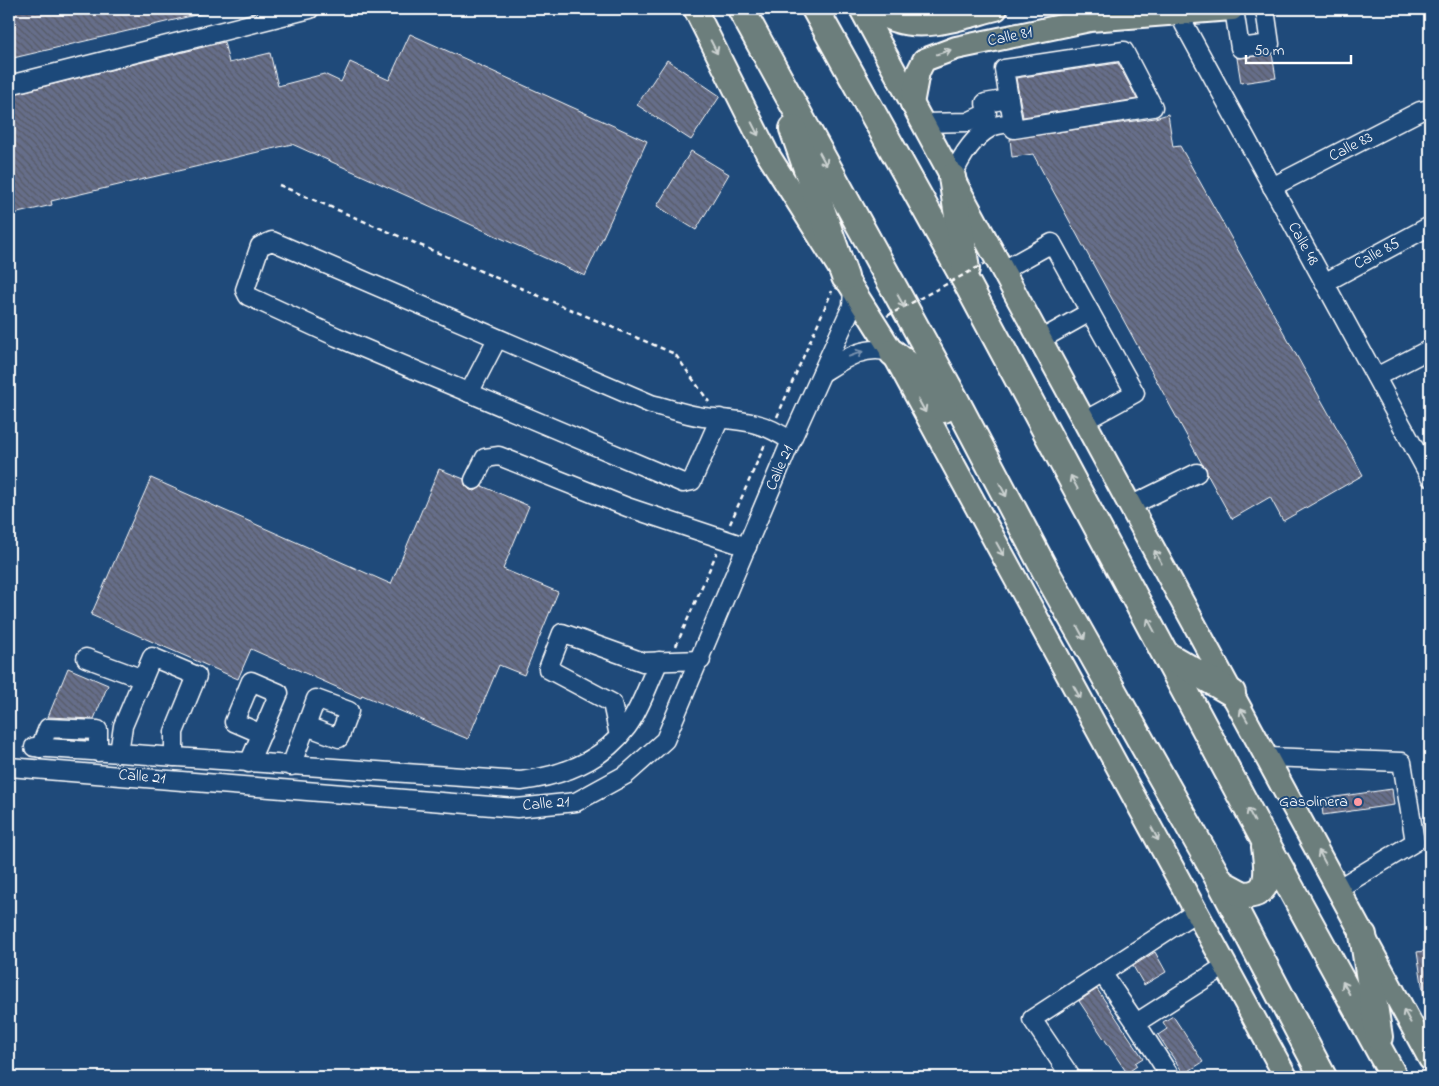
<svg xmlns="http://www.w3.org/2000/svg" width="1439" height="1086" font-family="'Indie Flower',sans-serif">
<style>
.building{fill:url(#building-back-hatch);stroke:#fff}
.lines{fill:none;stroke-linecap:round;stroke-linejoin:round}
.minor-casing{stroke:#fff;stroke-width:21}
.major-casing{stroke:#fff;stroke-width:26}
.highway-casing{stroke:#fff;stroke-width:30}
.path{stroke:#fff;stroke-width:2.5;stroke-dasharray:5 4;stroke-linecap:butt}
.minor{stroke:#1f4a7a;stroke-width:18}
.major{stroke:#6c7e7c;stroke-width:22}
.highway{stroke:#6c7e7c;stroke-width:26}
.path-bridge{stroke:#fff;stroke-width:2.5;stroke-dasharray:5 4;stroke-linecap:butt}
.oneway{stroke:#ccd2d1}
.oneway2{stroke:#7992af}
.poi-dot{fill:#ff9aa2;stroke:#1f4a7a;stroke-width:2}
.labels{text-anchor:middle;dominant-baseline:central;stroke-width:4;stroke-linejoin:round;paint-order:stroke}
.street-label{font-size:16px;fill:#fff;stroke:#1f4a7a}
.poi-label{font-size:16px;fill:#fff;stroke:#1f4a7a;text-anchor:end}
</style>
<defs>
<pattern id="building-back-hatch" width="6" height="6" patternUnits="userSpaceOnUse" patternTransform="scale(1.25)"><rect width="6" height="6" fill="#666e8a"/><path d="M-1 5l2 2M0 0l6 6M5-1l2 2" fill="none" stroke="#565a65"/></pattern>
</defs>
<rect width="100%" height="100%" fill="#1f4a7a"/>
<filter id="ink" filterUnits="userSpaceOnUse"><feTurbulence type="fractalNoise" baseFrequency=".02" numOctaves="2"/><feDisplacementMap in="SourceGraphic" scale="10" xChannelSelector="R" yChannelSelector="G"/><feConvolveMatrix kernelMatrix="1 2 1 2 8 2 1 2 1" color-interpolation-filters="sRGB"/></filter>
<g filter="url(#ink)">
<g class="building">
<polygon points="9,9 203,9 204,13 9,59"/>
<polygon points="410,34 647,141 585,276 292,144 51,201 52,205 9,215 9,95 224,42 229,63 270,53 278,86 324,74 341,82 350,62 389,80"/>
<polygon points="1272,54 1276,78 1241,83 1237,58"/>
<polygon points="667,60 720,96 691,140 637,105"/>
<polygon points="1118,63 1137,99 1023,117 1016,78"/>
<polygon points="1168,114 1173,147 1180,146 1363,475 1283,521 1270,497 1232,519 1207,474 1206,468 1202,464 1033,154 1012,157 1010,139 1155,118"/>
<polygon points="691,151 729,174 696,230 657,206"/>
<polygon points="439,469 464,479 465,485 470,490 475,491 482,486 529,506 503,569 558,592 524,675 499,665 468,739 362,695 361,698 251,649 238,679 91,615 151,478 391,584"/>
<polygon points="68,668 108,685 94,719 48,717"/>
<polygon points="1392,789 1394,805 1323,815 1321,799"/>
<polygon points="1430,950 1430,996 1424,997 1417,952"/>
<polygon points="1155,952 1166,972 1144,985 1133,966"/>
<polygon points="1097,989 1143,1058 1135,1063 1137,1066 1127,1073 1079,1001"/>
<polygon points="1173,1016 1203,1062 1184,1074 1158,1035 1167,1029 1163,1022"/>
</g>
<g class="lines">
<defs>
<g id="minor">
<polyline points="1181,9 1184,24 1430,477"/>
<polyline points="1234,9 1240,48 1270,44 1265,9"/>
<polygon points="1124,51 1153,107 1014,129 1004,69"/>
<polyline points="9,85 310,9"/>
<polyline points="923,123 968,122 987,113 985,103 1009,99"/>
<path d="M952,177C960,159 972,138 990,128C996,124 1006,124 1013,123"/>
<polyline points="1272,187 1420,111 1430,109"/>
<polyline points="1002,271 1052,243 1090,312 1040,340"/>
<polyline points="1324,283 1430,226"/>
<path d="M822,373C844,359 866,343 893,353"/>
<polyline points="1376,377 1430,349"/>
<polyline points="469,393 497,339"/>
<path d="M720,418L692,481L683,483L337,337L248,296L245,290L260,246L272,241L651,404C668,408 686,415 703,417C740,421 759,419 791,441"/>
<polyline points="1084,421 1135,393 1090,312"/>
<polyline points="474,480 485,458 499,456 627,507 747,547"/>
<polyline points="1130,506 1197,473"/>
<polyline points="86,658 143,679"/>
<polyline points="619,736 612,703 548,669 562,633 643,662 701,660"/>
<path d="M34,747L521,781C561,776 602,761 627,727C641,708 649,682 659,661"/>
<polyline points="40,748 48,728 98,730 98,752"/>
<polyline points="119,753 123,726 152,657 197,676 174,732 174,757"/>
<polyline points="1268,757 1402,762 1415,842 1339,888"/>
<polyline points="249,763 279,693 251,681 234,722 262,734"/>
<polyline points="291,766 316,699 349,711 339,738 306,726"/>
<polyline points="9,767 517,808 576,802 627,774 665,740 791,441 852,306 853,289"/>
<polyline points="1102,973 1136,1023"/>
<polyline points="1170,1076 1136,1023 1225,966"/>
<polyline points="1071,1077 1032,1019 1196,912"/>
</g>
<g id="major">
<polyline points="695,9 767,153 893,353 1286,1077"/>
<polyline points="861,9 1430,1059"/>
<path d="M871,9C879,13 887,19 896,21C928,31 964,17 996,9"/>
<polyline points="912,104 918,72 924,60 956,48 1090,20 1232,9"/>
</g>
<g id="highway">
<polyline points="741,9 956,401 1046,572 1221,883 1323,1077"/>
<polyline points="815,9 969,287 1265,841 1394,1077"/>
<polyline points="793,129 845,277"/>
<polyline points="952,177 966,269"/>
<polyline points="893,353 918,372 944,409"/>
<polyline points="1168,656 1232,693"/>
<path d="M1221,883L1243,895C1273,896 1268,868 1265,847"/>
<polyline points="1363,935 1379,1037"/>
</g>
</defs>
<use href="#minor" class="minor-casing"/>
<use href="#major" class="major-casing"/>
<use href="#highway" class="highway-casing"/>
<g class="path">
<polyline points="279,185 675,354 709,402"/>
<polyline points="777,417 832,291"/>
<polyline points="730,524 766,442"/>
<polyline points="676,646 717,552"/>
</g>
<use href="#minor" class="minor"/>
<use href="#major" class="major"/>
<use href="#highway" class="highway"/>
<polyline class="path-bridge" points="887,316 984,264"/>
</g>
<defs><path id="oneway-shaft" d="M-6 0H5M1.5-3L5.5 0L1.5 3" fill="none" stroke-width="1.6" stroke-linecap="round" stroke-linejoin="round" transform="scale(1.25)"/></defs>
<g class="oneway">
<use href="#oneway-shaft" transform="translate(714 47) rotate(63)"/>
<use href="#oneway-shaft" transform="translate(944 52) rotate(-18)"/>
<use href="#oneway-shaft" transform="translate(755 129) rotate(63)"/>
<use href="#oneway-shaft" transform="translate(823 159) rotate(61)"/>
<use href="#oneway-shaft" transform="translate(901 301) rotate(61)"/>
<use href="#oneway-shaft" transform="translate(922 406) rotate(61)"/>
<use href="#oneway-shaft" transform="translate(1074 482) rotate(-118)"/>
<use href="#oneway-shaft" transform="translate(1003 490) rotate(62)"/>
<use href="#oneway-shaft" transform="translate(1000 549) rotate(61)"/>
<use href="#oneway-shaft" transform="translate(1158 557) rotate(-119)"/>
<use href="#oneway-shaft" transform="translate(1151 625) rotate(-118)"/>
<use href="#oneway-shaft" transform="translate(1081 633) rotate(61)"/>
<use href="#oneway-shaft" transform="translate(1077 692) rotate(61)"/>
<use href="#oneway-shaft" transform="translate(1244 715) rotate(-120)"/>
<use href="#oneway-shaft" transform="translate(1251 815) rotate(-118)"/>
<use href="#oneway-shaft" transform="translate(1155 834) rotate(62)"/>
<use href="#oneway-shaft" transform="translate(1322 857) rotate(-118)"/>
<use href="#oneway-shaft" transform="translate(1346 988) rotate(-119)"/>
<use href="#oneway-shaft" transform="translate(1407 1016) rotate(-118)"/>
</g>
<use class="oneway2" href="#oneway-shaft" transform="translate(856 354) rotate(-20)"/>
</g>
<circle class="poi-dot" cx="1358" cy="802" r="5"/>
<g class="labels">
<g class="street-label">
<text transform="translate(1010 37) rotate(-12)">Calle 81</text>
<text transform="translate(1351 147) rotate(-27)">Calle 83</text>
<text transform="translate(1303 244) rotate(61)">Calle 48</text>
<text transform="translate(1377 254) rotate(-28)">Calle 85</text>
<text transform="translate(780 468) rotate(-67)">Calle 21</text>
<text transform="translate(142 777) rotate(5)">Calle 21</text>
<text transform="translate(546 804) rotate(-5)">Calle 21</text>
</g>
<g class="poi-label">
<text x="1348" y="802">Gasolinera</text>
</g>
</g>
<rect width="1439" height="1086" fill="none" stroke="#1f4a7a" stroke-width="30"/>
<rect x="15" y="15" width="1409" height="1056" fill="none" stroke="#fff" stroke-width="2" filter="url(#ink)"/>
<path d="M1246 55v8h105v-8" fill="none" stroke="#ffffff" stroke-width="2.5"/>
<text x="1254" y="55" font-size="15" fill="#ffffff" stroke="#1f4a7a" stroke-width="4" paint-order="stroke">50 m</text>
</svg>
